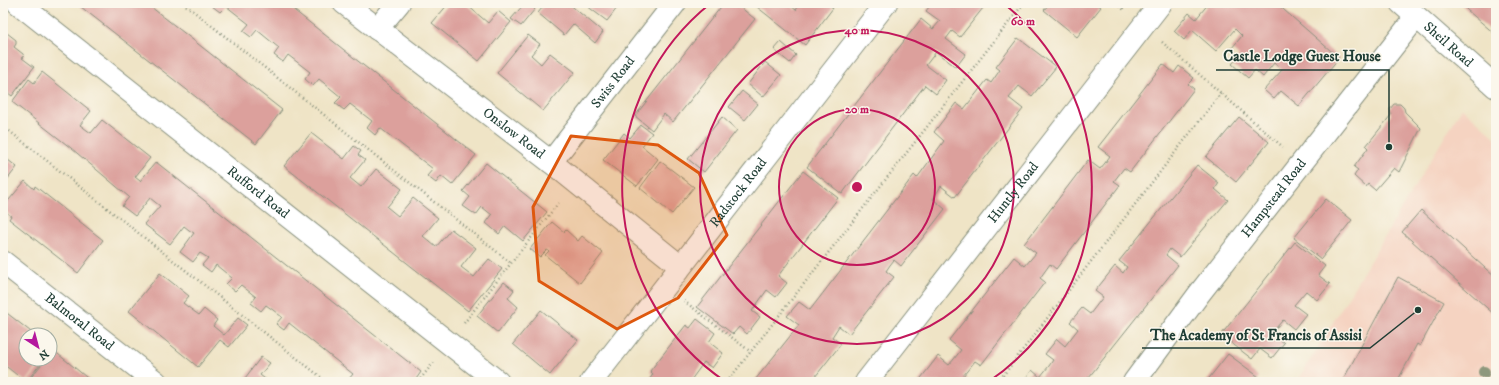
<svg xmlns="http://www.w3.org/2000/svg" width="1499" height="385" font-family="'IM FELL DW Pica',serif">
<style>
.built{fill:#f5d3c1}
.building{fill:#dca09c}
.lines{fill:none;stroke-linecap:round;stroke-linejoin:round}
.street-casing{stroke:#87907d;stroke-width:24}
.secondary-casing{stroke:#87907d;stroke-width:24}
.path{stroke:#87907d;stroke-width:2.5;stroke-dasharray:1 3;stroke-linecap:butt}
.street{stroke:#fff;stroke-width:22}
.secondary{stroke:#fff;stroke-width:22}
.tree{fill:#8d987d}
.marked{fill:#de580e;fill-opacity:0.2;stroke:#de580e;stroke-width:3;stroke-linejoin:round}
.ring{fill:none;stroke:#c2185b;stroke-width:2}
.labels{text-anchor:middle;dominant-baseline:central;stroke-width:3;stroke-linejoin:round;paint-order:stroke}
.street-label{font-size:14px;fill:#1f3d34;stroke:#fbf7ec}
.centre{fill:#c2185b;stroke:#fbf7ec;stroke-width:2}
.ring-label{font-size:12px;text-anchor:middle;font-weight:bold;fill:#c2185b;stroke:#fbf7ec;stroke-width:3;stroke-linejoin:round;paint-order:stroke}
.leader{fill:none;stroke:#1f3d34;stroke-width:1.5}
.callout-dot{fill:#1f3d34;stroke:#fbf7ec;stroke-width:1.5}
.callout-label{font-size:15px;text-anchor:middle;font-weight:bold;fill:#1f3d34;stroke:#fbf7ec;stroke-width:3;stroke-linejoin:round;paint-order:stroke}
</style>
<rect width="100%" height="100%" fill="#fbf7ec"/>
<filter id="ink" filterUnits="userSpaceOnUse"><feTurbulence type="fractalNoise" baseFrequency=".025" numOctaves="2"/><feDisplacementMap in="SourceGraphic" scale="8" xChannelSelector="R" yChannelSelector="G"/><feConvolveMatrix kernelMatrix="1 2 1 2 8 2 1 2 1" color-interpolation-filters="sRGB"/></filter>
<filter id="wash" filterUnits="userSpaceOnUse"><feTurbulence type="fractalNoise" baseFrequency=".012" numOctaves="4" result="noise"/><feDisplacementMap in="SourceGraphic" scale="16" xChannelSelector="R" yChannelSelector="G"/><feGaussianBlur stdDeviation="0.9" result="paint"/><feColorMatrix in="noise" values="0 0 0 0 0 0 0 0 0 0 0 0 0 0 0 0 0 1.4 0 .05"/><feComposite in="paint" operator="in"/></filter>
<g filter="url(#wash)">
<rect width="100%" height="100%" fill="#efe4c6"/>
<polygon class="built" points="1462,108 1496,138 1496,382 1297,382"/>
<g id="blocks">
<g class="building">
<polygon points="76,3 146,3 282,110 256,144"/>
<polygon points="214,3 285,3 476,155 452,185 441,176 436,183 427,176 433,169 380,128 375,135 367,128 372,121 350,104 344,110 335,103 341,97 319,79 313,86 305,79 310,72 288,55 283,62 274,55 279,48 257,30 251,37 243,31 249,24 226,6 220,12 212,6"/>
<polygon points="449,3 468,3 467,5 488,23 498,11 511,22 479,61 432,23"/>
<polygon points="525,3 529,3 535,9 521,26 511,19"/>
<polygon points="546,3 568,3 603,32 595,43 573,24 564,35 538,13"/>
<polygon points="583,3 621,3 607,21"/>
<polygon points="724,3 735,3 755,19 673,122 664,114 652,130 635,116"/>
<polygon points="752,3 787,3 796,10 801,3 827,3 833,8 805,45"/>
<polygon points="932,3 987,3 960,37 952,31 946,39 966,54 956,67 936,52 926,65 946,80 936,94 925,85 842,194 807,167 921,19 933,29 940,21 926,11"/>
<polygon points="1050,3 1096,3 1101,7 1077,37 1044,10"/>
<polygon points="1209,3 1276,3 1339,58 1299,106 1281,91 1274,99 1264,90 1282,70 1274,63 1263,77 1255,70 1248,78 1232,64 1239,56 1231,49 1242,36 1235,29 1216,51 1192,30 1184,40 1174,31 1189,13 1196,19"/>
<polygon points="1460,3 1496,3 1496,35 1467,10"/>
<polygon points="7,33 16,40 16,44 14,47 23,54 24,57 22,58 34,67 12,96 3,89 3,37"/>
<polygon points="528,35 540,44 531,55 541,64 550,53 575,72 543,111 497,73"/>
<polygon points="1018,38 1056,67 1032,96 1019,86 1009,98 1023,109 955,197 941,186 933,199 945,209 901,266 894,260 890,265 886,271 894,277 849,334 839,326 832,337 841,344 811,382 758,382 755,380 799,325 787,316 799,302 810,310 914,175 917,178 944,141 934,132 956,103 964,109 987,80 991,83 1000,70 996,67"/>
<polygon points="781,42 796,55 790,63 774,50"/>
<polygon points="765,62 781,75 763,97 748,84"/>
<polygon points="1163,64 1174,73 1179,66 1194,78 1188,84 1194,89 1130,172 1124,168 1114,181 1120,185 1056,269 1050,264 1040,278 1045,282 981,365 975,361 963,376 969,381 968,382 918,382 938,356 949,365 954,359 961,350 949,340 1014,257 1025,266 1036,253 1024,244 1088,160 1100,169 1105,163 1110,156 1098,147"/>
<polygon points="42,72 91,111 80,125 91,133 102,120 150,158 135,177 140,181 156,162 421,372 414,382 363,382 361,380 359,382 350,382 348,380 353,374 289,323 284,330 276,324 282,317 273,310 266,305 261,311 251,303 256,297 241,285 235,291 226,284 232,278 216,265 211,272 202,265 208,258 200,253 193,262 180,252 194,233 189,230 184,226 170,244 144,224 160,206 150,198 135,216 122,206 129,197 71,148 12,102 29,79 34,83"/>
<polygon points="742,91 758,104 745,120 729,107"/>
<polygon points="1394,104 1400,104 1404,108 1405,112 1421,128 1399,172 1394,168 1375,190 1368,184 1366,187 1354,176 1358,170 1354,167 1368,148 1366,146 1391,115 1390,109"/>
<polygon points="722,117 737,130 704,172 688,159"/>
<polygon points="1239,117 1269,142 1236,182 1206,157"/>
<polygon points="641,125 652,133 642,146 658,159 637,186 603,160 624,133 630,138"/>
<polygon points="311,133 344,159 354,146 361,151 358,155 365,160 350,178 361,187 376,169 402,189 387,207 398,216 413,198 438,218 423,236 436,247 451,229 476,248 461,267 474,277 489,259 502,269 468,311 284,166"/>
<polygon points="3,156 17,167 3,185"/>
<polygon points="660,161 694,187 672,214 640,188"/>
<polygon points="486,163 547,212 523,241 505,226 499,234 486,223 492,215 482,207 476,215 463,206 470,197 463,191"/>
<polygon points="1197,165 1219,183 1215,189 1228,200 1180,257 1170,249 1166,255 1178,265 1085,382 1023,382 1032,370 1040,377 1049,366 1053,360 1045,354 1057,339 1065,346 1078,329 1070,322 1082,308 1090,314 1103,297 1095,291 1115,266 1123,273 1127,267 1119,261"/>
<polygon points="803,171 838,198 778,276 787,283 776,297 767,290 752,311 760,317 747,334 739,327 733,334 697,307"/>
<polygon points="25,181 34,189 35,186 103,240 78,273 9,219 11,216 3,210 3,207"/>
<polygon points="1326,199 1352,220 1321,259 1294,238"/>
<polygon points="1421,210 1496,278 1496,316 1402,232"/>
<polygon points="552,222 564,232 566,230 578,241 582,236 603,253 580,283 545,255 549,251 547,250 540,257 530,249"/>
<polygon points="1295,242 1325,266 1318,275 1330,284 1317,300 1306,291 1294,305 1306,314 1294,329 1283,320 1275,329 1272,333 1284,343 1272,358 1260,349 1252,359 1221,335"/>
<polygon points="160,273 189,296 183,303 188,307 199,315 204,309 217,320 213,326 224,335 238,318 247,325 229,347 220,340 198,367 129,311"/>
<polygon points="1398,277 1444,302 1420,346 1417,344 1397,382 1342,382"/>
<polygon points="504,282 514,290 508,298 518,307 498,333 477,316"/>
<polygon points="3,310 35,335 26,335 26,359 44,359 26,382 3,364"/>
<polygon points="541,310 578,340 550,375 513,344"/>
<polygon points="697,319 715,333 709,342 723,353 712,368 704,362 691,380 694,382 648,382 653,374 650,371 686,325 690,328"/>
<polygon points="53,350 74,367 92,382 28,381 46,359 50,359 50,354"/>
<polygon points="1228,354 1259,377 1255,382 1206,382"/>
<polygon points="261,357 270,363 260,375 269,382 242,382"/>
</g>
</g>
</g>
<g filter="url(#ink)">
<use href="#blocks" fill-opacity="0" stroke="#87907d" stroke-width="1"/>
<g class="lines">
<defs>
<g id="street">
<path id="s1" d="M18,3L498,382"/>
<path id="s2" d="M344,3L551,162L680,266"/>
<polyline points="377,29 399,3"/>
<path id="s3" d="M551,162L675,3"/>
<path id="s4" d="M3,262L156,382"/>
<path id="s5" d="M591,382L886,3"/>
<path id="s6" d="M866,382L1161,3"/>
<path id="s7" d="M1134,382L1199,294L1416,17"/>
</g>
<g id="secondary">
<path id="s8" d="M1401,3L1496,87"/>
</g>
</defs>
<use href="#street" class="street-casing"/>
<use href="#secondary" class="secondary-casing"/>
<g class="path">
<polyline points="183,3 511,263"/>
<polyline points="1117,3 1124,10"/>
<polyline points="1162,42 1283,147"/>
<polyline points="3,126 327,382"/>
<polyline points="684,301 751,352"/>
<polyline points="464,323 560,201"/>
<polyline points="418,382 434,362"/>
<polyline points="727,382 1024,3"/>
<polyline points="998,382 1221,93"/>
</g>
<use href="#street" class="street"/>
<use href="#secondary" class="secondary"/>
</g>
<circle class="tree" cx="1484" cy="372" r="6"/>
</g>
<path class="marked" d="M571,136L658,145L699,173L727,235L678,298L617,329L539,281L533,207Z"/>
<g class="ring">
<circle cx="857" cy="187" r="78"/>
<circle cx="857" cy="187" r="157"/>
<path d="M726 382A235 235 0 0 1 711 3M1003 3A235 235 0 0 1 988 382"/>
</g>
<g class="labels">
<g class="street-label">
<text stroke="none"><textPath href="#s8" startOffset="63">Sheil Road</textPath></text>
<text stroke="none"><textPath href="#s3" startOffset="101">Swiss Road</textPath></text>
<text stroke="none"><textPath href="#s2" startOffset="214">Onslow Road</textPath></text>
<text stroke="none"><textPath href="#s5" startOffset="240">Radstock Road</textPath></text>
<text stroke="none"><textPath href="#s1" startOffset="306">Rufford Road</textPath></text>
<text stroke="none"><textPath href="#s6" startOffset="240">Huntly Road</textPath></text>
<text stroke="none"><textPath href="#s7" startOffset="231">Hampstead Road</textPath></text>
<text stroke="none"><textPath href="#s4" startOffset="97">Balmoral Road</textPath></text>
</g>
</g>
<circle cx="857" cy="187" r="6" class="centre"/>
<g class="ring-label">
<text x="1023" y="25">60 m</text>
<text x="857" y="34">40 m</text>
<text x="857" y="113">20 m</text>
</g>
<path class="leader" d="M1389 147L1389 70H1216M1418 310L1370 348H1142"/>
<g class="callout-dot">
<circle cx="1389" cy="147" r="4"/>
<circle cx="1418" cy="310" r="4"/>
</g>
<g class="callout-label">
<text x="1302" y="61">Castle Lodge Guest House</text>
<text x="1256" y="340">The Academy of St Francis of Assisi</text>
</g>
<rect width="1499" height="385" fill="none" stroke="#fbf7ec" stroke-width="16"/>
<g transform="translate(38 347) rotate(144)"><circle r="19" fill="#fbf7ec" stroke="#a3ada2"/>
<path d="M0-3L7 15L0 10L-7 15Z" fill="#b5179e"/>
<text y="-6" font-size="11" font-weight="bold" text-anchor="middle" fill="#1f3d34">N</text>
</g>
</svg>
